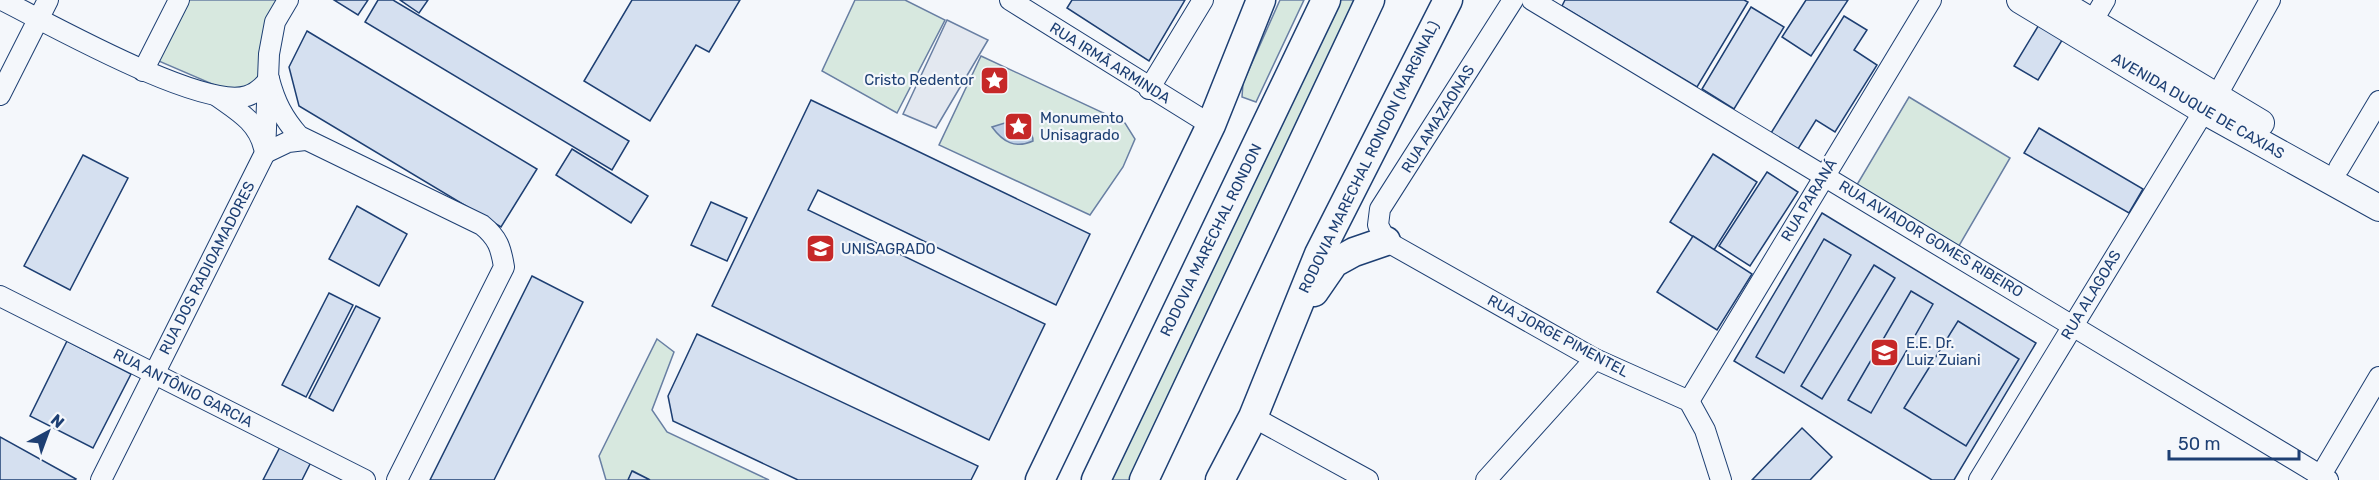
<svg xmlns="http://www.w3.org/2000/svg" width="2379" height="480" font-family="Rubik,sans-serif">
<style>
.green{fill:#d7e8df;stroke:#687fa3;stroke-width:1.5}
.parking{fill:#e3e8f0;stroke:#687fa3;stroke-width:1.5}
.water{fill:#bed0e5;stroke:#687fa3;stroke-width:1.5}
.building{fill:#d5e0f0;stroke:#1d3f73;stroke-width:1.5}
.lines{fill:none;stroke-linecap:round;stroke-linejoin:round}
.minor-casing{stroke:#1d3f73;stroke-width:22}
.major-casing{stroke:#1d3f73;stroke-width:28}
.highway-casing{stroke:#1d3f73;stroke-width:31}
.minor{stroke:#f4f7fb;stroke-width:20}
.major{stroke:#f4f7fb;stroke-width:26}
.highway{stroke:#f4f7fb;stroke-width:28}
.labels{text-anchor:middle;dominant-baseline:central;stroke-width:4.5;stroke-linejoin:round;paint-order:stroke}
.street-label{font-size:15px;fill:#1d3f73;stroke:#f4f7fb}
.poi-label{font-size:15px;fill:#1d3f73;stroke:#f4f7fb;text-anchor:start}
</style>
<rect width="100%" height="100%" fill="#f4f7fb"/>
<g class="green">
<polygon points="187,0 280,0 258,79 248,88 233,93 154,59"/>
<polygon points="855,0 905,0 945,20 897,113 822,71"/>
<polygon points="1280,0 1304,0 1256,102 1242,97 1243,83"/>
<polygon points="1337,0 1365,0 1135,480 1107,480"/>
<polygon points="981,56 1125,123 1135,139 1123,167 1090,215 939,145"/>
<polygon points="1909,97 2010,158 1956,251 1855,188"/>
<polygon points="657,339 674,352 652,410 667,432 769,480 650,480 633,471 628,480 606,480 599,456"/>
</g>
<polygon class="parking" points="947,20 988,40 936,128 903,114"/>
<path class="water" d="M1008,122C1020,124 1033,128 1033,141C1015,149 1003,142 992,127Z"/>
<g class="building">
<polygon points="334,0 368,0 358,15"/>
<polygon points="378,0 393,0 629,141 612,170 365,22"/>
<polygon points="400,0 428,0 419,13"/>
<polygon points="632,0 740,0 709,52 696,45 650,121 584,81"/>
<polygon points="1072,0 1185,0 1149,61 1067,8"/>
<polygon points="1565,0 1744,0 1748,2 1697,87 1562,6"/>
<polygon points="1806,0 1848,0 1811,56 1782,37"/>
<polygon points="1751,7 1784,27 1734,109 1702,89"/>
<polygon points="1844,16 1867,30 1854,50 1877,65 1835,132 1816,120 1798,149 1771,133"/>
<polygon points="2040,23 2064,37 2038,80 2014,66"/>
<polygon points="307,31 537,169 501,227 299,106 289,67"/>
<polygon points="811,100 1090,234 1056,305 818,190 808,210 1045,324 989,440 712,306"/>
<polygon points="2039,128 2143,189 2129,213 2024,153"/>
<polygon points="572,149 648,196 631,223 556,175"/>
<polygon points="1713,154 1757,182 1714,250 1670,222"/>
<polygon points="83,155 128,178 70,290 24,266"/>
<polygon points="1767,172 1798,192 1750,266 1719,246"/>
<polygon points="711,202 747,218 727,261 691,245"/>
<polygon points="357,206 407,234 379,286 329,259"/>
<polygon points="1822,213 2036,343 1954,480 1932,480 1734,361"/>
<polygon points="1693,236 1752,274 1717,330 1657,292"/>
<polygon points="1824,239 1851,255 1784,373 1756,357"/>
<polygon points="1874,265 1895,278 1822,399 1801,386"/>
<polygon points="532,276 583,302 494,480 430,480"/>
<polygon points="1911,291 1933,304 1871,413 1848,400"/>
<polygon points="329,293 353,305 306,397 282,385"/>
<polygon points="356,306 380,318 333,411 309,398"/>
<polygon points="1958,321 2019,359 1966,446 1904,408"/>
<polygon points="697,334 978,466 971,480 798,480 673,421 668,396"/>
<polygon points="67,341 131,374 93,448 30,416"/>
<polygon points="1802,428 1832,457 1810,480 1752,480"/>
<polygon points="0,437 76,479 75,480 0,480"/>
<polygon points="280,447 311,462 302,480 263,480"/>
<polygon points="632,471 650,480 628,480"/>
</g>
<g class="lines">
<defs>
<g id="minor">
<path d="M2,0C48,23 202,110 247,96C256,93 264,86 269,79"/>
<polyline points="1010,0 1211,125"/>
<polyline points="1513,0 1380,209 1378,225 1386,241 1595,359 1689,401 1705,430 1721,480"/>
<polyline points="1532,0 2328,480"/>
<polyline points="2092,22 2105,0"/>
<polyline points="143,71 179,0"/>
<path d="M269,79C275,102 283,118 299,136L482,225C498,238 501,248 504,267L397,480"/>
<polyline points="1149,89 1203,0"/>
<polyline points="0,95 48,0"/>
<path d="M217,96C238,111 258,122 264,148"/>
<polyline points="2216,97 2270,0"/>
<polyline points="265,153 288,142 305,140"/>
<polyline points="2339,168 2379,101"/>
<polyline points="0,296 365,480"/>
<polyline points="1689,401 1931,0"/>
<polyline points="1253,417 1368,480"/>
<polyline points="101,480 265,153 269,54 275,22 288,0"/>
<polyline points="1486,480 1595,359"/>
<polyline points="1979,480 2204,111"/>
<polyline points="2318,480 2379,377"/>
</g>
<g id="major">
<polyline points="2020,0 2204,111 2379,208"/>
<polyline points="2056,0 2261,123"/>
</g>
<g id="highway">
<polyline points="1314,292 1334,263 1354,252 1386,241"/>
<polyline points="1040,480 1211,125 1261,0"/>
<polyline points="1096,480 1326,0"/>
<polyline points="1144,480 1370,0"/>
<polyline points="1220,480 1253,417 1319,254 1448,0"/>
</g>
</defs>
<use href="#minor" class="minor-casing"/>
<use href="#major" class="major-casing"/>
<use href="#highway" class="highway-casing"/>
<use href="#minor" class="minor"/>
<use href="#major" class="major"/>
<use href="#highway" class="highway"/>
</g>
<defs>
<symbol id="sight-square" viewBox="-11 -11 22 22"><rect x="-9" y="-9" width="18" height="18" rx="4" fill="#c62828" stroke="#f4f7fb"/><path d="M0-6L1.8-2.2L6-1.7L2.9 1.2L3.7 5.4L0 3.3L-3.7 5.4L-2.9 1.2L-6-1.7L-1.8-2.2Z" fill="#fff"/></symbol>
<symbol id="university-square" viewBox="-11 -11 22 22"><rect x="-9" y="-9" width="18" height="18" rx="4" fill="#c62828" stroke="#f4f7fb"/><path d="M0-5L7-2L0 1L-7-2ZM-4 1L0 2.5L4 1V4Q0 6-4 4Z" fill="#fff"/></symbol>
<symbol id="school-square" viewBox="-11 -11 22 22"><rect x="-9" y="-9" width="18" height="18" rx="4" fill="#c62828" stroke="#f4f7fb"/><path d="M0-5L7-2L0 1L-7-2ZM-4 1L0 2.5L4 1V4Q0 6-4 4Z" fill="#fff"/></symbol>
</defs>
<g fill-rule="evenodd">
<use href="#sight-square" x="978" y="64" width="33" height="33"/>
<use href="#sight-square" x="1002" y="110" width="33" height="33"/>
<use href="#university-square" x="804" y="232" width="33" height="33"/>
<use href="#school-square" x="1868" y="336" width="33" height="33"/>
</g>
<g class="labels">
<g class="street-label">
<text transform="translate(1110 63) rotate(32)">RUA IRMÃ ARMINDA</text>
<text transform="translate(2198 106) rotate(30)">AVENIDA DUQUE DE CAXIAS</text>
<text transform="translate(1438 119) rotate(-58)">RUA AMAZAONAS</text>
<text transform="translate(1369 157) rotate(-64)">RODOVIA MARECHAL RONDON (MARGINAL)</text>
<text transform="translate(1809 200) rotate(-59)">RUA PARANÁ</text>
<text transform="translate(1931 239) rotate(31)">RUA AVIADOR GOMES RIBEIRO</text>
<text transform="translate(1211 240) rotate(-64)">RODOVIA MARECHAL RONDON</text>
<text transform="translate(207 268) rotate(-63)">RUA DOS RADIOAMADORES</text>
<text transform="translate(2091 295) rotate(-59)">RUA ALAGOAS</text>
<text transform="translate(1558 336) rotate(28)">RUA JORGE PIMENTEL</text>
<text transform="translate(183 388) rotate(27)">RUA ANTÔNIO GARCIA</text>
</g>
<g class="poi-label">
<text x="974" y="80" text-anchor="end">Cristo Redentor</text>
<text x="1040" y="118">Monumento<tspan x="1040" dy="17">Unisagrado</tspan></text>
<text x="841" y="249">UNISAGRADO</text>
<text x="1906" y="343">E.E. Dr.<tspan x="1906" dy="17">Luiz Zuiani</tspan></text>
</g>
</g>
<g transform="translate(48 432) rotate(41)" stroke="#f4f7fb" stroke-width="4.5" paint-order="stroke">
<path d="M0-4.5L10 22L0 15L-10 22Z" fill="#1d3f73"/>
<text y="-9" font-size="16" font-weight="bold" text-anchor="middle" fill="#1d3f73">N</text>
</g>
<path d="M2169 450v9h130v-9" fill="none" stroke="#1d3f73" stroke-width="3"/>
<text x="2178" y="450" font-size="18" fill="#1d3f73" stroke="#f4f7fb" stroke-width="4.5" paint-order="stroke">50 m</text>
</svg>
